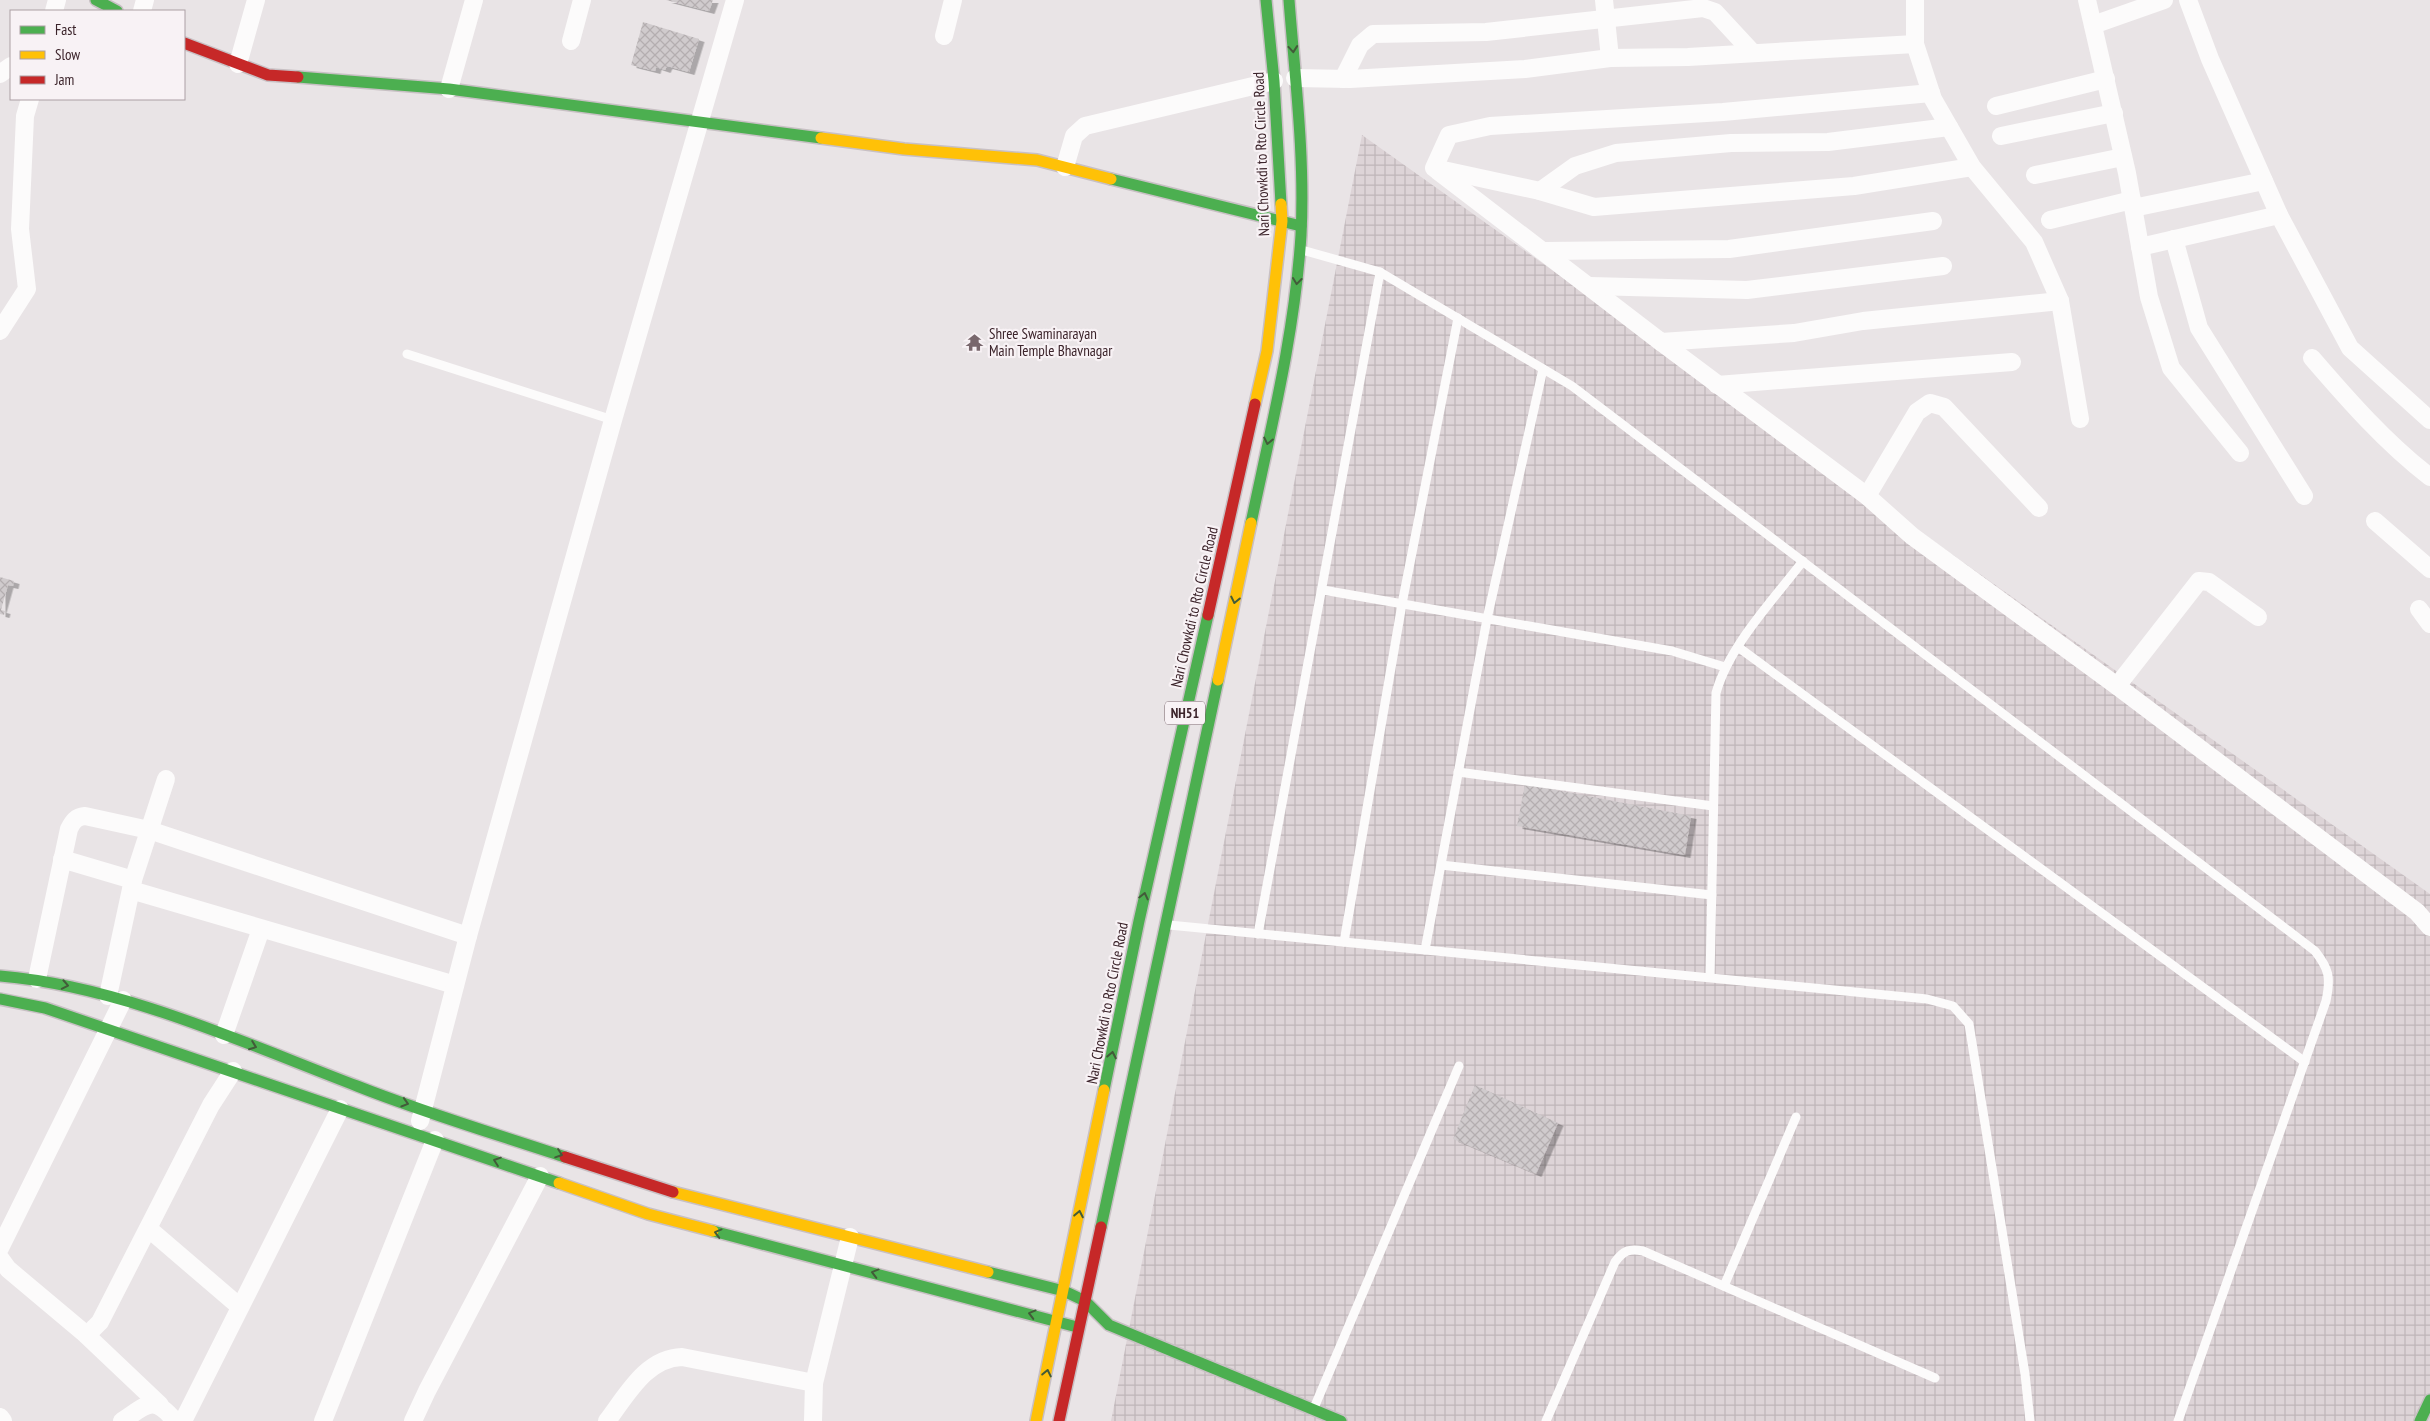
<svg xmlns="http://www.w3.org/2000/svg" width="2430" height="1421" font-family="'PT Sans Narrow',sans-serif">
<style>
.industrial{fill:url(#industrial-grid)}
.building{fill:url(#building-cross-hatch);filter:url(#shadow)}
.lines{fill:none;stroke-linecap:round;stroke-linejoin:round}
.fast-casing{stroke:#c8c0c4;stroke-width:14}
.slow-casing{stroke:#c8c0c4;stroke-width:14}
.jam-casing{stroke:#c8c0c4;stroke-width:14}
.lane{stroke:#fcfbfb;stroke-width:9}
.street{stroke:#fcfbfb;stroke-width:18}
.fast{stroke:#4caf50;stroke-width:11}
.slow{stroke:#ffc107;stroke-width:11}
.jam{stroke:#c62828;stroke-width:11}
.oneway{stroke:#425b39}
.labels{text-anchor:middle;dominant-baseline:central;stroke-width:4.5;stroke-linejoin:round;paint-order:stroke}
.shield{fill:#f8f2f5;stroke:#746167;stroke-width:1}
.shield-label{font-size:14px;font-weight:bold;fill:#3b232a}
.street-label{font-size:15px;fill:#3b232a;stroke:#f8f2f5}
.poi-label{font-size:15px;fill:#3b232a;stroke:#f8f2f5;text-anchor:start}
</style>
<defs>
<pattern id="industrial-grid" width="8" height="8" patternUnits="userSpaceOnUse" patternTransform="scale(1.25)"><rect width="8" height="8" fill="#ddd4d7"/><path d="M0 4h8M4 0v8" fill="none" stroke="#bfb6b9"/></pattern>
<pattern id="building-cross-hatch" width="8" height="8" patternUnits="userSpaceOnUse" patternTransform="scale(1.25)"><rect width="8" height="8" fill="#d0cbcd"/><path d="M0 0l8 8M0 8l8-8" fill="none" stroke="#b4aeb0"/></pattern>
<filter id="shadow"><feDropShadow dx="5.5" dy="3" stdDeviation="0" flood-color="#0004"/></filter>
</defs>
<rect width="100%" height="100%" fill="#e9e4e6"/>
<polygon class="industrial" points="1362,135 2430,894 2430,1421 1111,1421"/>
<g class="building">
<polygon points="666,0 713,0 709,11"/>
<polygon points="643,22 699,39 689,72 667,66 665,70 656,67 655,71 631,65"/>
<polygon points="0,577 14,581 13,586 8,585 1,610 5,611 4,615 0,614"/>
<polygon points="1525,784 1691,816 1685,855 1517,826"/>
<polygon points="1475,1085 1558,1123 1536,1174 1453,1139"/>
</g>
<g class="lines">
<defs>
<g id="fast">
<polyline points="96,0 117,11"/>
<polyline points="1266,0 1274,81 1281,204"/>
<polyline points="298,77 449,89 821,138"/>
<polyline points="1111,179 1301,226"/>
<path d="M1251,523C1271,428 1295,332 1301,235C1305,157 1295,78 1289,0"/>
<path d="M0,976C121,986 244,1043 357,1086C425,1113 496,1134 565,1157"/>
<polyline points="0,999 45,1008 559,1183"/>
<polyline points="1104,1090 1139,921 1208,615"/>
<polyline points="1101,1227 1218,680"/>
<polyline points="713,1231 1077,1327"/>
<polyline points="988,1272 1064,1291 1085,1301 1109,1325 1341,1421"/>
<polyline points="2420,1421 2430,1400"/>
</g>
<g id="slow">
<polyline points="821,138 904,149 1037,160 1111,179"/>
<polyline points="1255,404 1267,351 1282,221 1281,204"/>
<polyline points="1218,680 1251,523"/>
<polyline points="559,1183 648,1214 713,1231"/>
<polyline points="673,1192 988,1272"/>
<polyline points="1036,1421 1104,1090"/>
</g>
<g id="jam">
<polyline points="184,43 268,75 298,77"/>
<polyline points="1208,615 1255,404"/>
<polyline points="565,1157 673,1192"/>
<polyline points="1059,1421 1101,1227"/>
</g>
</defs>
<use href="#fast" class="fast-casing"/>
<use href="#slow" class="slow-casing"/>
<use href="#jam" class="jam-casing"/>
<g class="lane">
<path d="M1302,250L1380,272L1572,386L2315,951C2329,969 2331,977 2326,1001L2178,1421"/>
<polyline points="407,354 613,420"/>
<polyline points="1323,590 1672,651 1725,667"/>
<polyline points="1738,647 2305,1062"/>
<polyline points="1458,772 1713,806"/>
<polyline points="1441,865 1712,895"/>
<polyline points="1169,925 1927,999 1953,1006 1969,1024 2025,1374 2030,1421"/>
<polyline points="1258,934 1380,272"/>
<polyline points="1344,942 1402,604 1458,318"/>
<polyline points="1425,950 1487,619 1543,369"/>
<path d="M1710,977L1716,693C1729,646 1773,600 1803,561"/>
<polyline points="1724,1286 1796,1117"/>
<polyline points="1314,1408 1459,1066"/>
<path d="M1546,1421L1615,1262C1623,1251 1629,1248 1643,1251L1935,1378"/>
</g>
<g class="street">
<polyline points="1604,0 1610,58"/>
<polyline points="1915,0 1915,44 1933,99 1972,167 2034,242 2060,301 2080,419"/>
<polyline points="2087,0 2127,173 2149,297 2171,368 2240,453"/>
<polyline points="2188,0 2210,59 2279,215 2350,348 2430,420"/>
<polyline points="54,11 57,0"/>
<polyline points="142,11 145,0"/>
<polyline points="2093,25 2164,0"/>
<polyline points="944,36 953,0"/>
<polyline points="571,41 582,0"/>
<polyline points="238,64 256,0"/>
<polyline points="0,74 11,66"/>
<polyline points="1295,78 1350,79 1525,69 1610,58 1688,57 1915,44"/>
<polyline points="1343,79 1360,45 1373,34 1486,32 1703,8 1715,12 1753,53"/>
<polyline points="449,89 474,0"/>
<polyline points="1931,93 1723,112 1490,126 1449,135 1434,168 1540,191 1594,207 1854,186 1972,167"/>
<polyline points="1996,106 2106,79"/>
<polyline points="2001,136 2114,113"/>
<polyline points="1065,167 1074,136 1085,126 1274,81"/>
<polyline points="1438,171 1661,342 1794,333 1863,321 2060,301"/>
<polyline points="2035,175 2123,157"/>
<polyline points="1540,191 1575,166 1616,153 1731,143 1828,142 1949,127"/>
<polyline points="2133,208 2264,181"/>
<polyline points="2050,220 2132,200"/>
<polyline points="2174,239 2199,328 2304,496"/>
<polyline points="2140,247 2279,215"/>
<polyline points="1546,251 1729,249 1933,221"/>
<polyline points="1590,286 1747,290 1943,266"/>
<polyline points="0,331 27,289 20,229 25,116 30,99"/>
<polyline points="1661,342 1867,496 1912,536 2117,686 2417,912 2430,927"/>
<path d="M2312,358C2349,401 2386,443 2430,477"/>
<polyline points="1717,385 2012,362"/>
<polyline points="1867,496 1917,412 1930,403 1944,407 2039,508"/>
<polyline points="2375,521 2430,569"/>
<polyline points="2419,609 2430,624"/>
<polyline points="2117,686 2199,581 2209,582 2258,617"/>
<polyline points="62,859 133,880"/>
<polyline points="131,890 455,985"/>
<path d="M37,979L69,829C73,821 76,817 85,816L149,830L468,936"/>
<polyline points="108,996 133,880 166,779"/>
<polyline points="224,1035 261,929"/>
<polyline points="420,1121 468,936 613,420 735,0"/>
<polyline points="149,1229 240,1307"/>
<polyline points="0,1248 123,1000"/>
<polyline points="0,1258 8,1269 83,1332 160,1405"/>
<polyline points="87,1335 100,1322 211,1105 233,1071"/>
<polyline points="0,1417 3,1421"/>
<path d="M122,1421C147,1405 153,1394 175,1421"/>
<polyline points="183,1421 340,1109"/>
<polyline points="323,1421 435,1140"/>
<polyline points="413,1421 427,1391 540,1176"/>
<path d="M607,1421C627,1395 646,1358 682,1357L814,1383"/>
<polyline points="813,1421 814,1383 850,1237"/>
</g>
<use href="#fast" class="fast"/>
<use href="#slow" class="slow"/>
<use href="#jam" class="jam"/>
</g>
<defs><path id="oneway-chevron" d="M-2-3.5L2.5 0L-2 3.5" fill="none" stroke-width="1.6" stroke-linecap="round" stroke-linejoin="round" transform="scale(1.25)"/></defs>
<g class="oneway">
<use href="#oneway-chevron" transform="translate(1293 49) rotate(85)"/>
<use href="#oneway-chevron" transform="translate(1297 281) rotate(97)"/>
<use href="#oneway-chevron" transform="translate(1268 441) rotate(102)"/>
<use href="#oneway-chevron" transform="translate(1235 600) rotate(102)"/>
<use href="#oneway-chevron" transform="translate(1144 896) rotate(-77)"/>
<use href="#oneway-chevron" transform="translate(65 985) rotate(11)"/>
<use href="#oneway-chevron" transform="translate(253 1046) rotate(21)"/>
<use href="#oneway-chevron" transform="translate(1112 1055) rotate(-79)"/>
<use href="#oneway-chevron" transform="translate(405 1103) rotate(17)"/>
<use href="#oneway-chevron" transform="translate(559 1154) rotate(19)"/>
<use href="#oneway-chevron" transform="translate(497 1161) rotate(-161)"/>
<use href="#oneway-chevron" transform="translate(1079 1214) rotate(-79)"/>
<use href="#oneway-chevron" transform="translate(718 1233) rotate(-165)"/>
<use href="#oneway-chevron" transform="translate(875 1273) rotate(-165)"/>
<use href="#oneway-chevron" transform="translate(1032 1314) rotate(-165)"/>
<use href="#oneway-chevron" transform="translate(1047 1373) rotate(-78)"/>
</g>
<defs>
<symbol id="temple-bare" viewBox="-9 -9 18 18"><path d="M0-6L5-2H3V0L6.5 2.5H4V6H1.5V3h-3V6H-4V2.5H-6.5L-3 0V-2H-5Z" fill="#78676c" stroke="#f8f2f5" stroke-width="2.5" paint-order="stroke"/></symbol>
</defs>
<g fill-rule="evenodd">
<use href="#temple-bare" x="962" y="330" width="25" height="25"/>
</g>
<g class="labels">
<rect class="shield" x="1165" y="701.5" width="40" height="23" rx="4"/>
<g class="shield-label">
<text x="1185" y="713">NH51</text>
</g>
<g class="street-label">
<text transform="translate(1261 154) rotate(-92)">Nari Chowkdi to Rto Circle Road</text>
<text transform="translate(1194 607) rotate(-77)">Nari Chowkdi to Rto Circle Road</text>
<text transform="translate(1107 1003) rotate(-79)">Nari Chowkdi to Rto Circle Road</text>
</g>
<g class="poi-label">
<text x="989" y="333">Shree Swaminarayan<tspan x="989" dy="17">Main Temple Bhavnagar</tspan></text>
</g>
</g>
<rect x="10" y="10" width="175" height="90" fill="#f8f2f5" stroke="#ac9fa4"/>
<rect x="20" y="26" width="25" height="8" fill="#4caf50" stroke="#ac9fa4"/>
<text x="55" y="35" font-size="15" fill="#3b232a">Fast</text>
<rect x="20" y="51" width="25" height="8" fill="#ffc107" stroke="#ac9fa4"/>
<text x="55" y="60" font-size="15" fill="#3b232a">Slow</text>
<rect x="20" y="76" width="25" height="8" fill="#c62828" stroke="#ac9fa4"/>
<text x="55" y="85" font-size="15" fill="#3b232a">Jam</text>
</svg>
